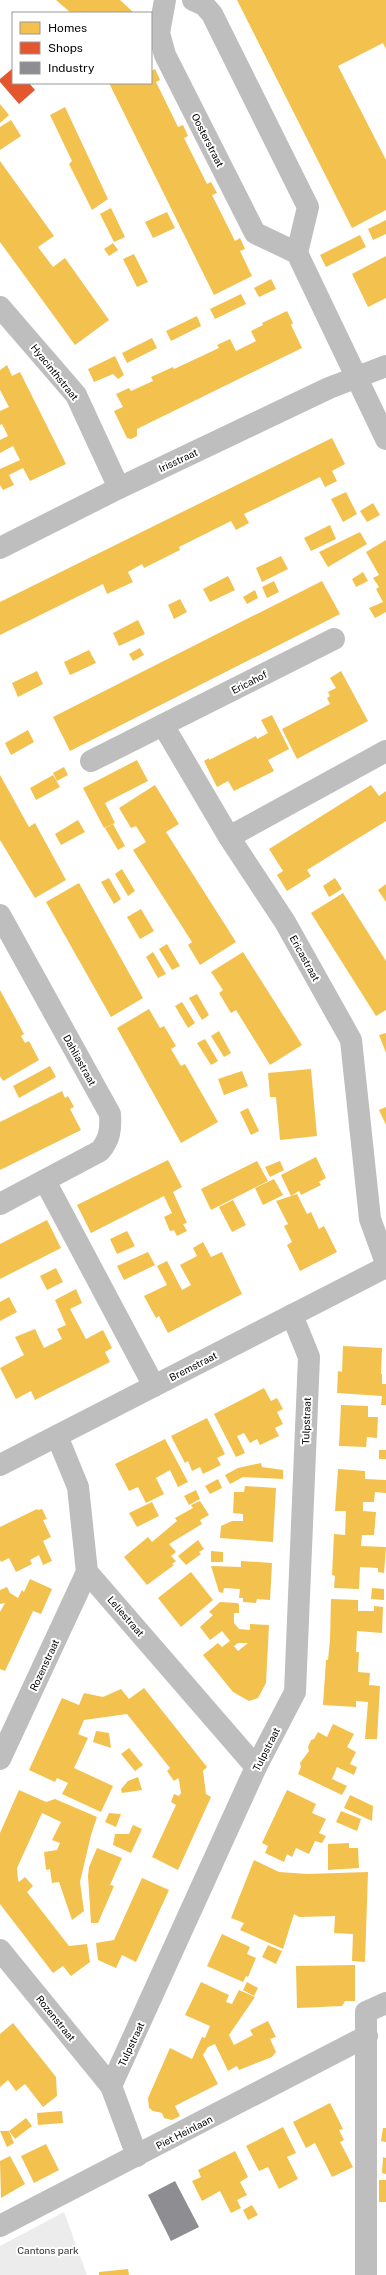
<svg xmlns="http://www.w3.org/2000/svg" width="386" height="2275" font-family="'Public Sans',sans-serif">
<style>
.green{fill:#ececec}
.homes{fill:#f2c14e;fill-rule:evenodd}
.shops{fill:#e4572e}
.industry{fill:#8d8d92}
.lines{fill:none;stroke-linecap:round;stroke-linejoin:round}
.minor{stroke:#bebebe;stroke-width:22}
.tertiary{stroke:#bebebe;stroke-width:22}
.labels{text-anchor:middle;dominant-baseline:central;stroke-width:4;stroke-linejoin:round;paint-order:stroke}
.street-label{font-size:10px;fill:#000;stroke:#fff}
.park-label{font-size:10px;fill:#333;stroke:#fff}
</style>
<rect width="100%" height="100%" fill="#fff"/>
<polygon class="green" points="64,2212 87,2275 0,2275 0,2246"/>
<g class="homes">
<polygon points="56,0 120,0 133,12 71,13"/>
<polygon points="237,0 386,0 386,49 383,43 338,66 386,160 386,210 352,228"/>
<polygon points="155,69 160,80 156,82 178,127 183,125 188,136 184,138 207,184 211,182 217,193 212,195 235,241 240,238 245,249 240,251 252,276 214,295 109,83 151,83 151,71"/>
<polygon points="0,104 9,115 0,123"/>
<polygon points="65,107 108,199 92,210 69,164 72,161 50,115"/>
<polygon points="11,120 21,136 0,150 0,127"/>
<polygon points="0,161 54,236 38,247 53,267 65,258 109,320 75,345 0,242"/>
<polygon points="111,208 125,237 114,242 100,214"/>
<polygon points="167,212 175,228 153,238 145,222"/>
<polygon points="386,220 386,234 373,240 368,229"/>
<polygon points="360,235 366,247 326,267 320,255"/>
<polygon points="113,243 118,250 109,256 104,249"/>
<polygon points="134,254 148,282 137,287 123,259"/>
<polygon points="386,256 386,298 368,307 352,274"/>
<polygon points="271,279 276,289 259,297 254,288"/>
<polygon points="241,294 246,304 215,319 210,309"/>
<polygon points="287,311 293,323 291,325 302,348 137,429 137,436 131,439 127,438 114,411 123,407 116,394 129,388 131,391 153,381 151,377 173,367 174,369 219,348 217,345 230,339 236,351 256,341 251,331 263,325 262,323"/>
<polygon points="197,316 201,326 171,341 166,331"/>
<polygon points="152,338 157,348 127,363 122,353"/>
<polygon points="115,356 124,375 118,379 113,374 94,382 88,369"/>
<polygon points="7,365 12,376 20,372 66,464 30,481 23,468 9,475 14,485 3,490 0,485 0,469 20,460 13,446 0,453 0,440 8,436 2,424 0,425 0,411 9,407 0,390 0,370"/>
<polygon points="332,438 345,464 332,471 337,481 325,487 320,477 244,514 249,523 236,530 231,521 179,547 180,550 144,568 142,564 128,572 133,582 107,594 103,584 0,635 0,602"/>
<polygon points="346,492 357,514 343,522 331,499"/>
<polygon points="373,503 380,515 367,522 360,511"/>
<polygon points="330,525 336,539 311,551 304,538"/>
<polygon points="360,532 367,544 328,567 319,552"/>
<polygon points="386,540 386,612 375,618 369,608 383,602 376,589 379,587 373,578 379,575 366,552"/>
<polygon points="281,556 288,569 262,582 256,568"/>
<polygon points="363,572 368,581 356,587 352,579"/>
<polygon points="228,576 235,590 210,602 203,589"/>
<polygon points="274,581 279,592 267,598 262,587"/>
<polygon points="322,581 340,614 70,751 53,717"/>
<polygon points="255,590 258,598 247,604 243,597"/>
<polygon points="180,599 187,612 174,619 168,605"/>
<polygon points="138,620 145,634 119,646 113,633"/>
<polygon points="140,648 144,655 133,661 129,654"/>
<polygon points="89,650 96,663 70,675 64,662"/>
<polygon points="37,671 43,684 18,697 12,683"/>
<polygon points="341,671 368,721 297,759 282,729 330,704 327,698 330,696 328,692 336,688 330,678"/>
<polygon points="272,715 289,749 268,760 274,771 234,791 228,781 217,787 204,761 209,758 209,760 256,736 257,739 268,733 261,720"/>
<polygon points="28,730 34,742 11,755 5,743"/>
<polygon points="137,760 148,781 105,803 115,823 104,828 83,788"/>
<polygon points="64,767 68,775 57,781 53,773"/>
<polygon points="0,775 29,827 35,823 66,880 35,898 0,840"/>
<polygon points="53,775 60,787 36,800 30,788"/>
<polygon points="155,785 179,824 166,832 236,942 200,965 188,945 192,942 133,850 146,842 136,826 131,828 119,808"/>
<polygon points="371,785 379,796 386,791 386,821 307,870 311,876 287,891 277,875 283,871 269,849"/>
<polygon points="78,820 85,832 61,845 55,834"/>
<polygon points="113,824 125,846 118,850 105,828"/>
<polygon points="122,869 135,891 128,896 115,874"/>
<polygon points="109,878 121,899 114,904 101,882"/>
<polygon points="335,878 342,889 329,897 323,886"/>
<polygon points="79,883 143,998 111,1017 46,902"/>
<polygon points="386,884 386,902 378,890"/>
<polygon points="343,893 386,961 386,1010 376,1016 311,913"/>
<polygon points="141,909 154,931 140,939 127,917"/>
<polygon points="167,944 180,966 172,970 159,949"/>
<polygon points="153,952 166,974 158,978 146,957"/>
<polygon points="243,952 302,1045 270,1065 236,1010 231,1013 219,993 223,990 211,972"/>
<polygon points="0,990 24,1034 21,1036 25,1043 29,1041 39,1060 3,1081 0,1076"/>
<polygon points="197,994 209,1015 202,1020 189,998"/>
<polygon points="182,1002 195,1023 188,1028 175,1006"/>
<polygon points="149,1009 160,1028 164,1026 176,1046 171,1049 181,1066 185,1064 218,1122 181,1143 117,1028"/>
<polygon points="219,1031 231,1053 224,1057 211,1036"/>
<polygon points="386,1033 386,1053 379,1035"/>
<polygon points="205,1039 218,1061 211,1065 197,1043"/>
<polygon points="50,1066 56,1077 19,1098 13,1086"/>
<polygon points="311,1069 317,1136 280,1140 276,1097 270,1097 268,1073"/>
<polygon points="242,1071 248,1086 224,1095 218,1079"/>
<polygon points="62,1091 65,1098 68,1096 74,1107 70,1109 81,1130 0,1170 0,1122"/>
<polygon points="386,1107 386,1125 379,1110"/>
<polygon points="248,1108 259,1131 251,1135 240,1112"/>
<polygon points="316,1157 326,1178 319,1182 321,1185 301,1195 299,1191 291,1196 281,1175"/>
<polygon points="168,1160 182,1187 173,1192 187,1223 183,1224 187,1231 177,1236 174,1230 170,1231 164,1217 172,1213 164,1196 91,1233 77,1205"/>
<polygon points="257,1161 268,1181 211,1210 201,1189"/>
<polygon points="280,1161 284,1170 270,1177 265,1167"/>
<polygon points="274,1179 283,1195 263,1205 255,1188"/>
<polygon points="297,1194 307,1214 311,1212 319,1229 324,1226 337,1252 300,1271 287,1245 292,1242 284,1226 288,1224 276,1201"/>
<polygon points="233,1200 246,1225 232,1232 219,1207"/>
<polygon points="47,1220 61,1248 0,1279 0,1244"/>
<polygon points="127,1231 135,1246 117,1254 110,1239"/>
<polygon points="203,1242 211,1257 222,1252 242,1294 168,1333 159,1316 156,1318 144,1296 167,1285 157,1266 167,1261 182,1290 191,1285 180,1265 197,1256 193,1248"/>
<polygon points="148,1252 155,1265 124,1280 117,1266"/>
<polygon points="56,1268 63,1282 47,1290 40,1276"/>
<polygon points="76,1289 82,1303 70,1309 86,1339 103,1330 112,1348 105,1352 110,1362 35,1400 31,1391 16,1399 0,1368 24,1355 15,1337 35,1329 44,1348 62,1339 57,1329 66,1325 55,1300"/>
<polygon points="9,1297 17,1312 0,1321 0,1302"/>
<polygon points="343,1346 382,1348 381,1374 382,1374 382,1384 386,1384 386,1405 381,1405 382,1396 337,1393 338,1371 342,1372"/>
<polygon points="264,1388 271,1401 277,1398 283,1409 277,1412 283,1424 275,1428 279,1436 260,1445 257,1439 250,1443 244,1433 237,1436 245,1453 236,1457 214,1414"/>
<polygon points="341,1405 368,1406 368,1417 378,1417 377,1438 367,1437 366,1447 339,1446"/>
<polygon points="207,1418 225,1454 217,1458 221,1465 203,1474 200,1467 192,1471 188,1461 185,1463 171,1436"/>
<polygon points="165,1439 188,1482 178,1487 170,1470 156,1478 164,1494 146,1503 138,1487 129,1491 115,1464"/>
<rect x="379" y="1450" width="7" height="9"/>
<polygon points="261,1463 262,1467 283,1470 283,1479 243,1477 230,1484 225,1475 238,1468"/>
<polygon points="338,1469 365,1471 365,1479 386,1480 386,1493 375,1492 374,1502 363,1502 363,1511 376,1512 375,1524 374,1535 362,1535 361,1546 386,1547 384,1573 378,1572 378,1568 360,1567 359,1589 334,1588 335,1576 332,1575 334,1534 345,1535 346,1511 335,1511"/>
<polygon points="218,1479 222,1488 210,1494 205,1486"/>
<polygon points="245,1486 276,1488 273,1542 220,1538 221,1526 232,1521 243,1521 243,1514 233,1513 234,1492 244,1492"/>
<polygon points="196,1490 200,1499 189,1505 184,1496"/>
<polygon points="200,1501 209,1515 200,1520 202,1524 169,1544 176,1552 171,1556 176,1561 172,1564 174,1565 147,1585 124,1557 148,1537 152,1542 177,1521 175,1518 193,1508 191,1505"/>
<polygon points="152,1502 159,1516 137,1527 129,1513"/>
<polygon points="37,1509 38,1510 42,1509 47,1519 43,1520 51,1537 43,1541 52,1561 43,1565 39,1555 30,1560 32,1564 16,1572 9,1558 1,1562 0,1560 0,1527"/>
<polygon points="198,1540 204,1549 199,1552 201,1554 186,1565 178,1556"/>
<polygon points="211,1551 223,1552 223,1562 211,1562"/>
<polygon points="241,1561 272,1563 270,1600 257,1599 256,1603 243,1602 243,1598 239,1598 240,1589 224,1588 223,1593 219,1592 211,1566 241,1567"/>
<polygon points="191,1572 213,1600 181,1627 158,1598"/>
<polygon points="30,1579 52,1589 41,1614 33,1611 5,1671 0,1669 0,1612 5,1603 0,1604 0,1590 7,1587 10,1593 18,1598 22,1590 24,1592"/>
<polygon points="372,1588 384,1589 384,1600 371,1599"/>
<polygon points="331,1599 358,1600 358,1611 374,1611 374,1606 383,1607 382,1633 357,1631 356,1652 359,1652 358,1672 370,1673 369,1685 380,1686 377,1739 365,1739 368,1702 356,1701 356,1707 323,1705 326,1660 328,1660 330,1640"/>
<path d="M220,1602L238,1603L239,1605V1613H234V1623L239,1629L250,1630V1624L269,1625L266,1683L258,1698L249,1701L233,1692L203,1655L218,1643L222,1647L230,1641L222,1631L210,1640L200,1627L213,1615L209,1612ZM238,1643H248L238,1651L234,1646Z"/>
<polygon points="144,1688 207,1767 203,1771 206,1794 211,1797 178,1870 152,1857 176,1805 171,1802 174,1794 179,1796 181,1793 179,1780 178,1778 174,1781 167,1771 170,1768 127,1714 84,1720 78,1734 88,1738 74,1768 113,1786 101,1812 62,1794 68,1783 57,1778 55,1782 29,1770 62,1698 79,1705 84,1693 103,1697 121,1689 129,1699"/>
<polygon points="333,1724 354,1734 347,1747 356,1752 350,1764 357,1767 354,1775 337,1767 332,1779 347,1786 342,1795 298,1774 301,1767 300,1763 309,1751 308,1747 311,1740 314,1739 318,1732 327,1737"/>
<polygon points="96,1731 109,1733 111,1748 93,1742"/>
<polygon points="129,1748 143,1765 135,1771 121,1754"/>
<polygon points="138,1777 142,1790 122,1793 121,1789 128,1781"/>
<polygon points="19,1790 46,1802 55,1799 97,1817 91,1835 80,1882 84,1911 72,1920 59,1882 52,1883 50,1869 46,1870 44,1852 57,1850 60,1843 52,1840 61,1822 42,1813 17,1868 18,1880 19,1882 25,1877 33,1886 27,1892 69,1946 87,1944 90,1962 71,1976 63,1966 53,1973 0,1904 0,1833"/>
<polygon points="287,1790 316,1804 312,1813 326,1819 319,1833 326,1836 322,1843 315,1841 309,1854 296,1848 292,1857 287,1854 284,1862 265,1853 268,1846 262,1843"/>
<polygon points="350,1795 373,1806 372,1821 344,1808"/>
<polygon points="341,1811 361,1819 357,1831 336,1822"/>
<polygon points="109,1813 121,1814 116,1827 105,1822"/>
<polygon points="133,1825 142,1829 131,1853 113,1845 115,1834 129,1834"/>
<polygon points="349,1843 349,1848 358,1848 359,1868 328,1870 328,1844"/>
<polygon points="97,1848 122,1858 110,1885 114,1886 98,1923 91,1923 88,1876 89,1867"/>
<polygon points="254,1860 279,1872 307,1874 368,1872 365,1962 352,1961 353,1934 334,1933 335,1916 299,1917 294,1914 283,1949 240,1930 244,1923 231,1918"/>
<polygon points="142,1878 169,1890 136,1962 122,1955 116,1968 98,1960 96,1943 114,1940"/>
<polygon points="222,1934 250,1947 247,1954 256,1958 248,1977 246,1976 243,1982 207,1966"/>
<polygon points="268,1945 282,1951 276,1964 262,1957"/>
<polygon points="355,1965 355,2001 345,2001 342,2006 297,2008 296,1966"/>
<polygon points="201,1982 229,1995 226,2002 232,2004 239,1990 255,1997 229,2035 234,2045 253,2035 250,2030 268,2021 276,2037 270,2039 276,2052 272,2057 239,2070 237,2066 228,2071 215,2044 208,2047 203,2055 218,2084 175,2106 180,2116 172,2120 164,2118 162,2113 153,2111 149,2108 148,2098 170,2048 192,2059 202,2037 205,2038 210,2026 185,2015"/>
<polygon points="247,1982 258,1988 254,1996 243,1990"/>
<polygon points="13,2023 56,2077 57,2096 43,2107 25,2084 16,2091 8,2080 0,2087 0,2034"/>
<polygon points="330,2103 343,2129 339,2130 344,2140 340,2142 353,2167 332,2177 315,2143 306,2148 293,2122"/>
<polygon points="62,2111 63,2123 38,2125 37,2113"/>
<polygon points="26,2118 32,2126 15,2139 9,2131"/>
<polygon points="283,2127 296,2153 287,2157 298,2179 279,2189 268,2167 259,2171 246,2146"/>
<polygon points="383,2128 386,2128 386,2142 381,2141"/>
<polygon points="0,2131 9,2131 14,2143 7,2147"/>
<polygon points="46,2144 59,2170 34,2183 21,2156"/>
<polygon points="235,2151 248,2177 240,2182 247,2195 237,2200 241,2208 231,2213 220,2191 202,2201 192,2181 201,2177 198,2170"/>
<polygon points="10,2156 25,2184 1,2198 0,2161"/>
<polygon points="383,2157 386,2158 386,2174 382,2173"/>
<rect x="379" y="2180" width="7" height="22"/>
<polygon points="252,2205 258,2215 248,2220 243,2210"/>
<polygon points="128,2269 129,2275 99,2275 99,2272"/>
</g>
<polygon class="shops" points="13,68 13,83 29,83 35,90 19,104 0,82 0,79"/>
<polygon class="industry" points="175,2181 199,2227 171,2241 148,2195"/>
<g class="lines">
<g class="minor">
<polyline points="165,0 159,33 165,55 255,233 297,253 386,439"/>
<polyline points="193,0 204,5 212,14 308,207 297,253"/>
<polyline points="0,307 76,395 119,488"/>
<polyline points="0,548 119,488 329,388 386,366"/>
<polyline points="163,725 229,837"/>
<polyline points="386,751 229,837 285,922 351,1040 370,1219 386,1263"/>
<polyline points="91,761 334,639"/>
<path d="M0,915L110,1114C111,1129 110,1139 100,1151L0,1204"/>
<polyline points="45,1181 154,1386"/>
<polyline points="57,1436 78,1487 87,1572 256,1767"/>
<polyline points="0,1759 87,1572"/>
<polyline points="0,1950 111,2086"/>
<polyline points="137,2156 111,2086 256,1767 295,1692 309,1357 292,1315"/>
<polyline points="0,2226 367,2036"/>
<polyline points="366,2275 366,2012 386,2003"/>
</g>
<polyline class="tertiary" points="0,1465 386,1267"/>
</g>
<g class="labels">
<g class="street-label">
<text transform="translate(208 140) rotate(63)">Oosterstraat</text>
<text transform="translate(55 372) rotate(51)">Hyacinthstraat</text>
<text transform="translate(178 460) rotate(-25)">Irisstraat</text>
<text transform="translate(249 682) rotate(-27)">Ericahof</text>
<text transform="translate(305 958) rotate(61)">Ericastraat</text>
<text transform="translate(80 1060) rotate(61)">Dahliastraat</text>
<text transform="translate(193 1366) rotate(-27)">Bremstraat</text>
<text transform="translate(306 1421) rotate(-88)">Tulpstraat</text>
<text transform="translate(126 1616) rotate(49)">Leliestraat</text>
<text transform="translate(44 1665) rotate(-65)">Rozenstraat</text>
<text transform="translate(266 1749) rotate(-63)">Tulpstraat</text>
<text transform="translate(56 2018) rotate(51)">Rozenstraat</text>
<text transform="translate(131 2044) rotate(-65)">Tulpstraat</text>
<text transform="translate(184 2132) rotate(-27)">Piet Heinlaan</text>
</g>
<g class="park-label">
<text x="48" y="2250">Cantons park</text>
</g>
</g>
<rect x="12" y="12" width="140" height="72" fill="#ffffff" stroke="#999999"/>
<rect x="20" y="22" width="20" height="12" fill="#f2c14e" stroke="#999999"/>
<text x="48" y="32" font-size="12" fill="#000000">Homes</text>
<rect x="20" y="42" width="20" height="12" fill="#e4572e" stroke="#999999"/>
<text x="48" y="52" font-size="12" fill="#000000">Shops</text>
<rect x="20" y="62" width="20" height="12" fill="#8d8d92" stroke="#999999"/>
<text x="48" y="72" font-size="12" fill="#000000">Industry</text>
</svg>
